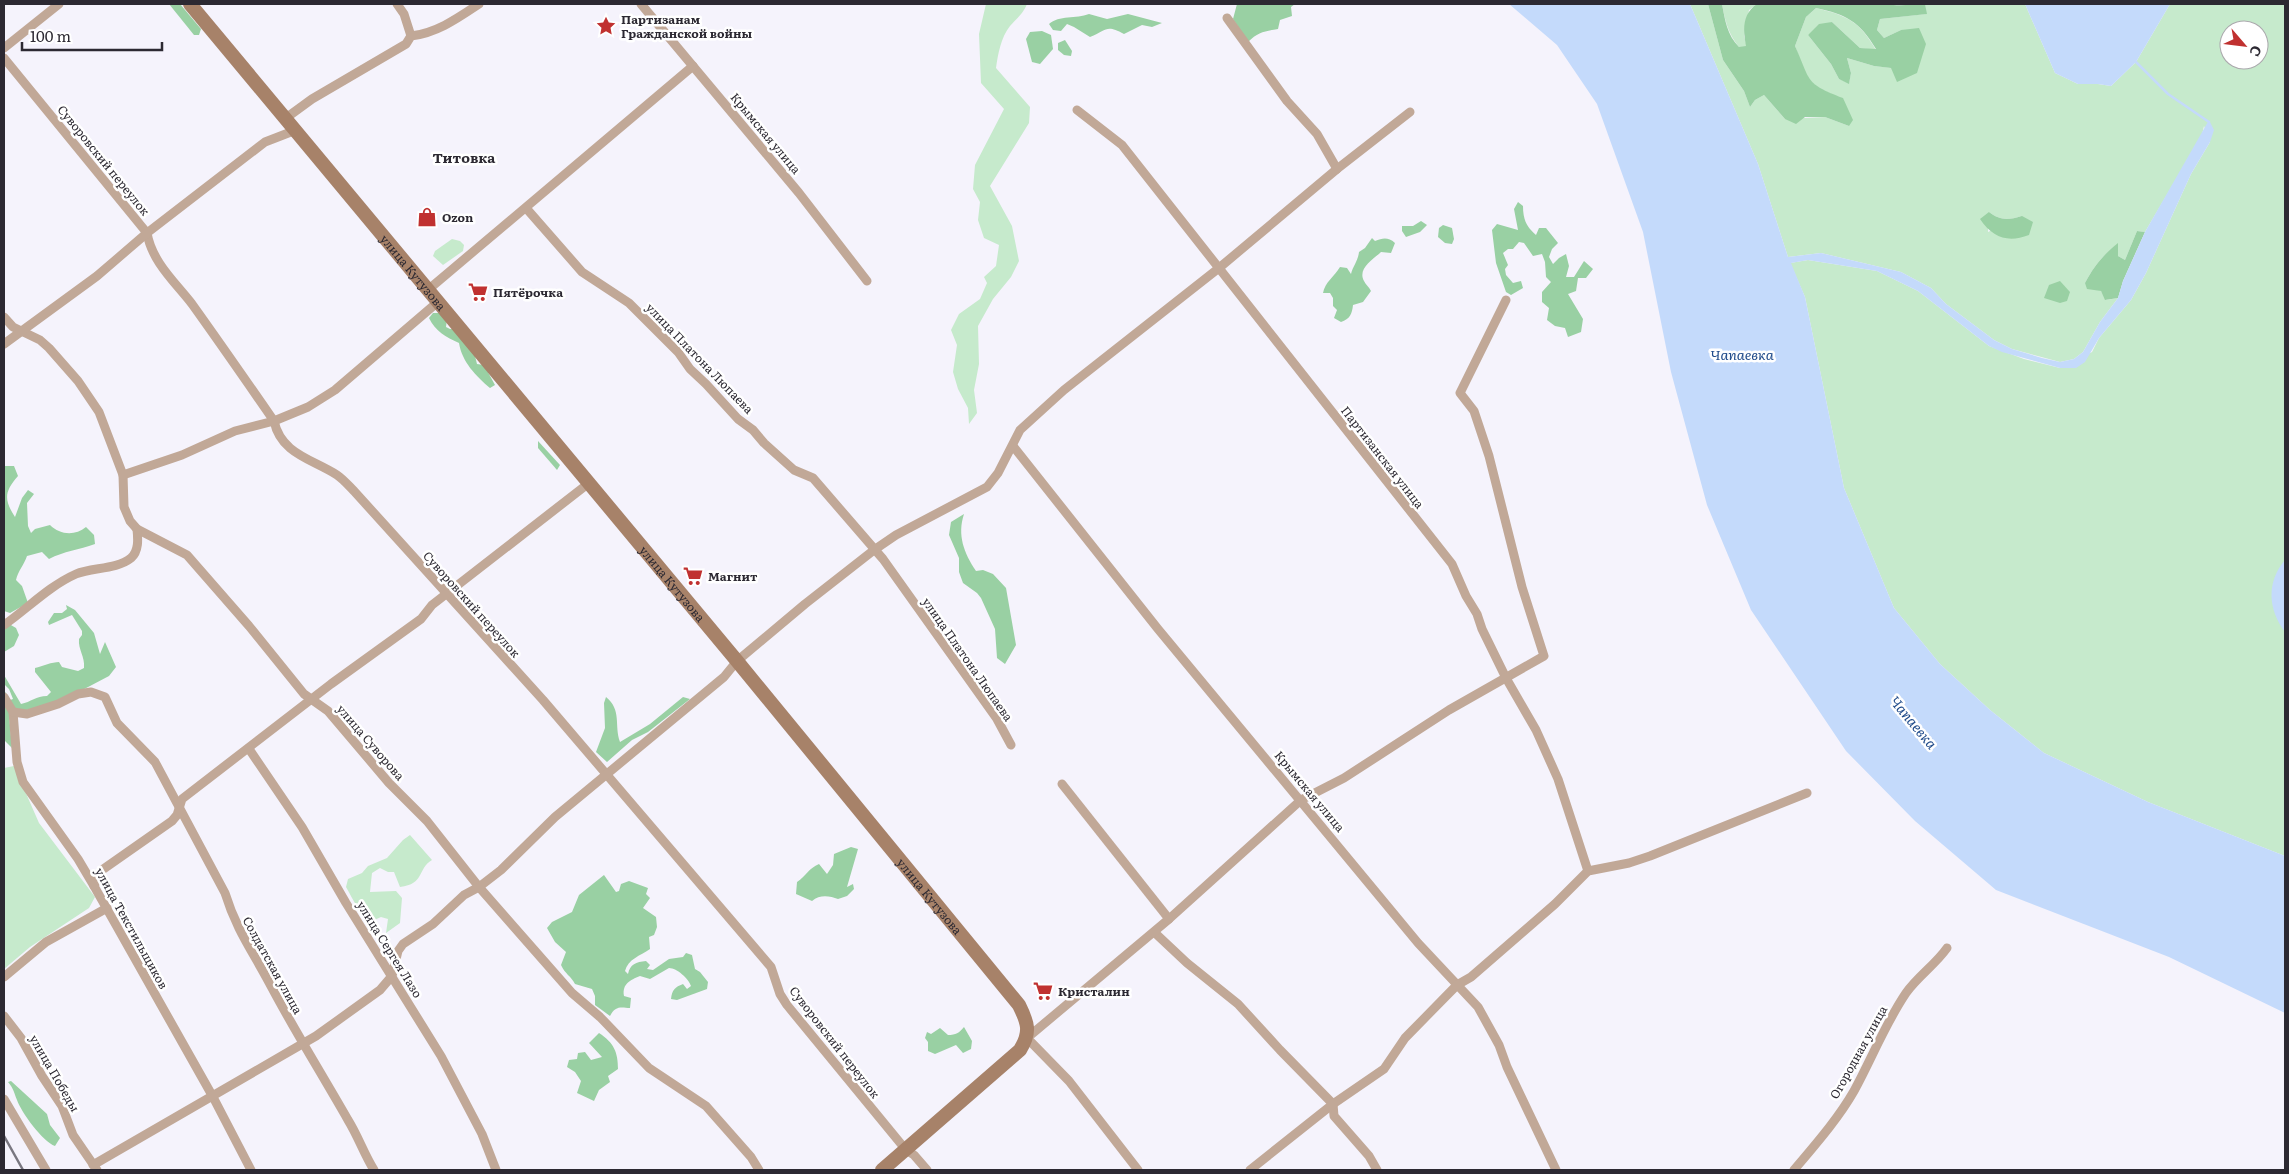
<svg xmlns="http://www.w3.org/2000/svg" width="2289" height="1174" font-family="Literata,serif">
<style>
.green{fill:#c6eacc;fill-rule:evenodd}
.forest{fill:#99d0a3}
.water{fill:#c4dafb}
.lines{fill:none;stroke-linecap:round;stroke-linejoin:round}
.stream{stroke:#c4dafb;stroke-width:2.5}
.street{stroke:#c1a897;stroke-width:9}
.secondary{stroke:#a78269;stroke-width:14}
.rail{stroke:#797780;stroke-width:2.5}
.labels{text-anchor:middle;dominant-baseline:central;stroke-width:5;stroke-linejoin:round;paint-order:stroke}
.poi-label{font-size:12px;font-weight:bold;fill:#2c2932;stroke:#fff;text-anchor:start}
.street-label{font-size:12px;fill:#2c2932;stroke:#fff}
.neighbourhood-label{font-size:14px;font-weight:bold;fill:#2c2932;stroke:#fff}
.water-label{font-size:14px;font-style:italic;fill:#214c8b;stroke:#fff}
</style>
<rect width="100%" height="100%" fill="#f5f3fc"/>
<g class="green">
<path d="M986,4H1027C1023,14 1017,18 1010,26C1001,37 998,54 996,68L1030,107L1029,123L990,186L1012,226L1019,261L1011,277L993,299L978,326L979,364L974,390L977,413L969,424L968,408L958,389L953,372L957,345L951,330L959,314L980,299L987,283L984,277L996,266L999,245L984,238L978,220L980,202L973,189L975,165L1004,109L981,83L979,34Z"/>
<path d="M1690,4H1708L1723,60L1744,91L1750,107L1755,100L1764,95L1785,119L1825,117L1849,126L1843,99L1820,89L1807,78L1795,46L1806,17L1816,8C1848,16 1859,21 1876,50L1860,48L1832,22L1808,35L1831,64L1839,79L1849,83L1851,73L1847,58L1874,66L1892,68L1901,30L1884,38L1877,30L1880,19L1926,14L1925,4H2025L2055,73L2078,84H2098L2111,86L2136,62L2170,4H2285V856L2148,802L2044,753L1990,710L1940,664L1894,608L1844,488L1805,297L1790,263L1808,260L1877,271L1918,291L1989,346L2024,359L2060,368L2092,352L2099,338L2131,300L2146,273L2191,174L2210,142L2204,126L2202,135L2145,232L2137,231L2125,260L2118,256V244C2103,255 2094,266 2085,283L2101,291L2106,300L2118,298L2100,322L2083,352L2074,359L2060,362L2012,349L1994,340L1946,304L1931,288L1901,272L1821,253L1788,257L1758,164ZM2229,30H2259V60H2229ZM1989,212C2001,221 2008,220 2022,216L1988,232Z"/>
<path d="M1722,4H1757L1749,10L1744,36L1747,47H1739C1728,34 1725,20 1722,4Z"/>
<polygon points="452,239 460,241 464,245 463,251 443,265 433,256 435,251"/>
<polygon points="14,766 39,823 95,897 89,908 30,947 4,969 4,768"/>
<path d="M410,835L432,860C417,869 425,884 400,887L394,872H388L380,868L372,873L370,892L396,891L402,898L400,923L386,933L388,919L381,917L372,921C358,912 354,901 346,887L348,879L362,873L368,866L387,858L403,840Z"/>
</g>
<g class="forest">
<polygon points="169,4 180,4 201,29 199,35 194,35"/>
<path d="M1237,4H1295L1291,7L1292,16L1280,20L1278,29C1265,31 1258,32 1248,42L1233,19Z"/>
<path d="M1708,4H1722C1725,20 1727,35 1739,47L1746,46C1743,30 1742,14 1757,4H1888C1899,7 1912,4 1925,4L1927,14L1880,19L1877,30L1884,38L1901,30L1919,28L1926,44L1917,73L1897,82L1891,68L1874,66L1847,58L1851,73L1849,84L1839,79L1831,64L1808,35L1819,24L1832,22L1860,48L1876,49C1860,22 1846,14 1816,8L1806,17L1795,46C1811,81 1804,83 1843,98L1853,120L1849,126L1825,117H1805L1796,124L1785,119L1764,95L1755,100L1750,107L1744,91L1723,60Z"/>
<path d="M1089,14L1107,19L1128,14L1162,23L1152,27L1142,25L1124,34C1106,24 1107,30 1090,37L1074,27L1067,24L1061,31L1053,30L1049,24C1059,15 1076,19 1089,14Z"/>
<polygon points="1042,31 1051,35 1053,49 1040,64 1032,62 1026,39 1030,32"/>
<polygon points="1065,40 1072,51 1071,56 1064,55 1058,50 1058,43"/>
<path d="M1518,202L1523,206C1523,219 1526,226 1536,235L1539,228H1546L1558,243L1552,249L1549,257L1553,264L1559,258L1566,254L1569,266L1566,277H1574L1584,261L1593,269L1586,278H1578L1576,291L1568,294L1583,319L1581,332L1568,337L1565,328L1555,326L1547,320L1549,308L1542,302V292L1551,282L1546,277L1545,262L1542,254L1533,256L1524,243L1519,242L1513,249H1508L1503,253L1508,265L1505,269L1506,275L1513,283L1521,281L1523,288L1511,295L1506,292L1496,263L1492,230L1497,224L1518,230L1514,209Z"/>
<path d="M1989,212C2001,221 2008,220 2022,216L2033,222L2029,235C2008,243 1993,238 1980,219Z"/>
<polygon points="1421,221 1427,225 1420,232 1406,237 1402,231 1402,226 1413,226"/>
<polygon points="1443,225 1452,228 1454,239 1452,244 1445,243 1438,237 1439,228"/>
<path d="M2137,231L2145,232L2123,281L2118,298L2105,300L2101,291L2087,289L2085,283C2094,266 2103,255 2118,243V256L2125,260Z"/>
<path d="M1372,238L1375,241C1383,238 1388,237 1395,243L1391,253L1381,252C1374,259 1357,268 1364,281C1366,285 1369,287 1371,291L1363,302L1353,305C1352,314 1350,319 1341,322L1334,318L1337,310L1333,306V298L1330,293H1323C1325,282 1334,277 1340,267L1347,268L1351,274C1353,266 1358,261 1359,252L1365,248Z"/>
<polygon points="2060,281 2070,292 2067,301 2060,303 2044,298 2049,285"/>
<path d="M433,313H440L447,319L446,327L450,329H456L475,356L477,364L484,365L495,385L490,388C476,376 462,362 459,343C446,337 435,331 429,318Z"/>
<polygon points="538,441 560,465 557,470 538,448"/>
<path d="M4,466H14L18,476C4,492 4,500 15,517L22,498L28,490L34,494L27,503L28,526L31,533L35,529L50,525C60,535 75,536 86,527L94,535L95,544C79,550 64,551 49,559L42,552L27,556C24,565 18,571 16,580L22,586L28,603L10,613L4,611Z"/>
<path d="M964,514C957,535 964,553 976,571L983,570L993,574L1006,588L1016,645L1005,664L997,658L995,629L981,598L977,593L963,583L959,572V558L949,535L951,522Z"/>
<path d="M66,605L75,610L94,633L100,654L105,642L116,667L109,676L71,696L44,706L9,714L12,748L4,740V690L10,700L13,699L9,689L4,684V675L21,704C31,702 36,696 47,696L51,692L35,672V668C43,666 52,662 59,662L62,667L78,671L84,668C85,656 78,650 79,639L82,635V631L72,615L49,625L48,622L54,613H62L67,609Z"/>
<polygon points="4,621 16,628 19,635 14,646 4,652"/>
<path d="M606,697C622,710 614,725 620,742L650,724L683,697L690,699L648,732L632,740L607,762L596,752L605,728L604,703Z"/>
<path d="M851,847L858,849L847,887L853,884L854,889L847,896L838,899C830,896 820,894 812,901L796,894L797,882C806,876 809,868 819,864L827,874L833,865L834,854Z"/>
<path d="M604,875L616,892L619,891L621,884L629,881L648,888L646,894L650,898L643,908L656,917L657,927L654,935L649,937L650,949C640,956 628,959 625,971L628,974C630,964 636,962 646,961L650,965L647,969L653,970L669,959L683,957L686,953L692,955L695,969L700,972L708,982L707,989L677,1000L671,999C672,990 675,987 683,984L687,989L691,986C689,979 677,968 669,968L650,979L640,976C630,980 622,984 624,996L631,998L630,1008C620,1007 615,1006 610,1016L595,1005V996L592,989L575,984C571,976 565,974 561,965L566,952L555,942L547,928L552,922L572,912L579,895Z"/>
<path d="M964,1027L972,1041L971,1049L963,1053L956,1045L935,1054L928,1051V1042L925,1038L927,1032L931,1034L940,1028L948,1035C956,1035 959,1033 964,1027Z"/>
<path d="M599,1033C614,1043 618,1052 618,1069L608,1076L610,1082L599,1090L594,1101L577,1093L581,1081L575,1072L567,1067L569,1060L577,1059L578,1053L585,1052L591,1060L602,1057L589,1043Z"/>
<path d="M11,1081L47,1114L50,1125L60,1138L55,1146C43,1142 21,1112 17,1100C14,1093 14,1089 8,1082Z"/>
</g>
<g class="water">
<polygon points="1509,4 1690,4 1758,164 1788,257 1821,253 1901,272 1931,288 1946,304 1994,340 2012,349 2042,358 2060,362 2074,359 2083,352 2100,322 2118,298 2123,281 2145,232 2209,120 2214,130 2210,142 2191,174 2146,273 2131,300 2099,338 2085,362 2076,368 2060,368 2002,352 1989,346 1918,291 1877,271 1808,260 1791,263 1805,297 1844,488 1894,608 1940,664 1990,710 2044,753 2148,802 2285,856 2285,1013 2169,957 1996,890 1915,821 1846,751 1751,610 1707,505 1671,372 1643,232 1597,104 1557,45"/>
<polygon points="2025,4 2170,4 2136,62 2111,86 2098,84 2078,84 2055,73"/>
<path d="M2285,560V632C2268,610 2266,582 2285,560Z"/>
</g>
<g class="lines">
<polyline class="stream" points="2136,62 2168,94 2209,122"/>
<g class="street">
<polyline points="397,4 404,14 411,36"/>
<polyline points="641,4 799,193 867,281"/>
<polyline points="1227,18 1287,101 1317,134 1337,169"/>
<polyline points="4,48 59,4"/>
<path d="M4,58L147,233C152,262 175,282 192,304C220,343 247,382 274,421C281,454 312,459 337,475C343,479 348,485 354,491L543,700L771,967L780,994L787,1005L906,1150L914,1155L927,1170"/>
<polyline points="1077,110 1122,145 1452,564 1466,596 1477,614 1482,629 1506,678 1536,730 1558,779 1588,871"/>
<path d="M286,118L312,99L406,44L411,36C437,33 458,18 479,4"/>
<polyline points="526,208 582,272 629,303 678,352 690,369 706,384 738,419 753,430 764,443 794,470 813,478 883,559 997,719 1011,745"/>
<polyline points="429,289 693,66"/>
<polyline points="4,317 13,327 40,340 49,348 78,381 99,412 123,475 124,507 130,521 137,529 187,555 249,626 304,694 328,711 389,783 427,821 479,887 572,993 600,1017 649,1068 706,1106 751,1157 759,1170"/>
<polyline points="4,344 97,276 147,233 265,142 296,130"/>
<polyline points="1013,446 1158,629 1418,943 1478,1007 1499,1045 1507,1067 1556,1170"/>
<polyline points="123,475 182,455 235,431 274,421 308,407 335,390 439,301"/>
<path d="M4,625C27,609 49,586 76,574C92,567 116,570 131,558C139,551 138,539 137,529"/>
<polyline points="4,697 13,712 17,762 23,782 78,859 94,886 213,1097 251,1170"/>
<path d="M13,712L27,714L58,704L78,694L91,692L105,697L117,723L155,762L225,893C237,932 254,953 272,988C296,1033 323,1076 348,1120C358,1136 364,1154 374,1170"/>
<polyline points="249,749 302,827 346,903 441,1056 482,1134 496,1170"/>
<polyline points="1062,784 1169,919"/>
<polyline points="94,886 102,870 172,821 177,815 182,799 331,684 421,619 432,605 589,483"/>
<polyline points="1154,932 1187,963 1238,1004 1280,1050 1333,1104 1334,1116 1369,1156 1377,1170"/>
<polyline points="4,977 46,942 107,908"/>
<polyline points="4,1016 21,1038 42,1076 62,1106 73,1135 97,1170"/>
<polyline points="4,1099 46,1170"/>
<polyline points="93,1165 316,1036 380,990 392,976 398,951 403,944 433,924 464,895 479,887 501,870 555,817 724,677 737,661 805,604 874,550 896,535 987,487 998,473 1020,430 1064,390 1219,268 1337,169 1410,112"/>
<polyline points="1138,1170 1069,1081 1027,1038 1169,919 1301,800 1344,778 1449,710 1544,656 1522,587 1489,456 1474,411 1460,393 1506,300"/>
<polyline points="1250,1170 1333,1104 1384,1069 1405,1038 1457,985 1471,977 1555,904 1588,871 1629,863 1650,856 1807,793"/>
<path d="M1794,1170C1815,1145 1838,1119 1854,1091C1872,1058 1885,1024 1906,993C1918,976 1935,965 1947,948"/>
</g>
<path class="secondary" id="s1" d="M190,4L737,661L1019,1005C1028,1023 1031,1032 1020,1050L882,1170"/>
<polyline class="rail" points="4,1136 23,1170"/>
</g>
<defs>
<symbol id="sight-bare" viewBox="-9 -9 18 18"><path d="M0-6L1.8-2.2L6-1.7L2.9 1.2L3.7 5.4L0 3.3L-3.7 5.4L-2.9 1.2L-6-1.7L-1.8-2.2Z" fill="#c03130" stroke="#fff" stroke-width="2.5" paint-order="stroke"/></symbol>
<symbol id="shop-bare" viewBox="-9 -9 18 18"><path d="M-5-2.5h2.3a2.7 3.5 0 0 1 5.4 0H5L5.5 6h-11ZM-1.5-2.5h3a1.5 2.3 0 0 0-3 0Z" fill="#c03130" stroke="#fff" stroke-width="2.5" paint-order="stroke"/></symbol>
<symbol id="supermarket-bare" viewBox="-9 -9 18 18"><path d="M-6-5.5h2.5l.6 2H6L4.5 2H-2.5L-4.4-4H-6ZM-1.5 3.2a1.3 1.3 0 1 0 .1 0ZM3 3.2a1.3 1.3 0 1 0 .1 0Z" fill="#c03130" stroke="#fff" stroke-width="2.5" paint-order="stroke"/></symbol>
</defs>
<g fill-rule="evenodd">
<use href="#sight-bare" x="592" y="12" width="28" height="28"/>
<use href="#shop-bare" x="413" y="203" width="28" height="28"/>
<use href="#supermarket-bare" x="464" y="278" width="28" height="28"/>
<use href="#supermarket-bare" x="679" y="562" width="28" height="28"/>
<use href="#supermarket-bare" x="1029" y="977" width="28" height="28"/>
</g>
<g class="labels">
<g class="poi-label">
<text x="621" y="19">Партизанам<tspan x="621" dy="14">Гражданской войны</tspan></text>
<text x="442" y="217">Ozon</text>
<text x="493" y="292">Пятёрочка</text>
<text x="708" y="576">Магнит</text>
<text x="1058" y="991">Кристалин</text>
</g>
<g class="street-label">
<text transform="translate(766 133) rotate(50)">Крымская улица</text>
<text transform="translate(104 160) rotate(51)">Суворовский переулок</text>
<text stroke="none"><textPath href="#s1" startOffset="349">улица Кутузова</textPath></text>
<text transform="translate(700 358) rotate(46)">улица Платона Люпаева</text>
<text transform="translate(1383 457) rotate(52)">Партизанская улица</text>
<text stroke="none"><textPath href="#s1" startOffset="754">улица Кутузова</textPath></text>
<text transform="translate(472 604) rotate(48)">Суворовский переулок</text>
<text transform="translate(968 659) rotate(55)">улица Платона Люпаева</text>
<text transform="translate(371 742) rotate(49)">улица Суворова</text>
<text transform="translate(1310 791) rotate(50)">Крымская улица</text>
<text stroke="none"><textPath href="#s1" startOffset="1159">улица Кутузова</textPath></text>
<text transform="translate(132 928) rotate(61)">улица Текстильщиков</text>
<text transform="translate(390 949) rotate(58)">улица Сергея Лазо</text>
<text transform="translate(273 965) rotate(61)">Солдатская улица</text>
<text transform="translate(835 1042) rotate(52)">Суворовский переулок</text>
<text transform="translate(1858 1052) rotate(-61)">Огородная улица</text>
<text transform="translate(55 1073) rotate(60)">улица Победы</text>
</g>
<g class="neighbourhood-label">
<text x="464" y="157">Титовка</text>
</g>
<g class="water-label">
<text x="1742" y="354">Чапаевка</text>
<text transform="translate(1914 722) rotate(50)">Чапаевка</text>
</g>
</g>
<rect width="2289" height="1174" fill="none" stroke="#2c2932" stroke-width="10"/>
<g transform="translate(2244 45) rotate(118)"><circle r="24" fill="#ffffff" stroke="#aba9ad"/>
<path d="M0-4L9 19L0 12L-9 19Z" fill="#c03130"/>
<text y="-8" font-size="14" font-weight="bold" text-anchor="middle" fill="#2c2932">С</text>
</g>
<path d="M22 42v8h140v-8" fill="none" stroke="#2c2932" stroke-width="2.5"/>
<text x="30" y="42" font-size="15" fill="#2c2932" stroke="#ffffff" stroke-width="4" paint-order="stroke">100 m</text>
</svg>
